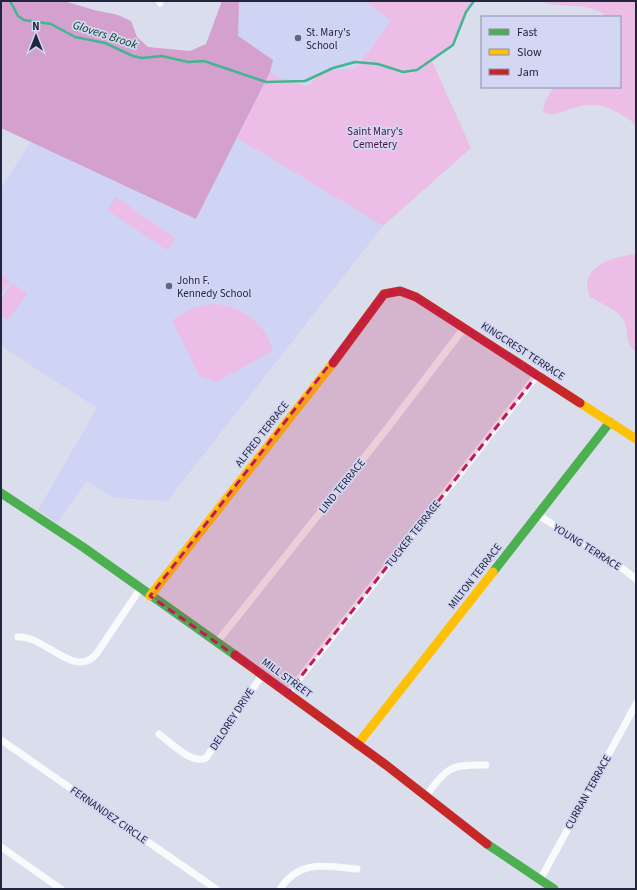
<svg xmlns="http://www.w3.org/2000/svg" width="637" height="890" font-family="'Source Sans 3',sans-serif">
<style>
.built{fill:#cfd4f4}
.green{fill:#ecbde6}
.forest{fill:#d4a0ce}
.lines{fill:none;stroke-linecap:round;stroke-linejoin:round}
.stream{stroke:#43b68f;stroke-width:2.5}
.street{stroke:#f9fafc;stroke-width:7}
.fast{stroke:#4caf50;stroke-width:9}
.slow{stroke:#ffc107;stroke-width:9}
.jam{stroke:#c62828;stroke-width:9}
.marked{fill:#c2185b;fill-opacity:0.2;stroke:#c2185b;stroke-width:3;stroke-dasharray:8 5;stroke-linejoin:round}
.poi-dot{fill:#62657b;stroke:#d3d7f3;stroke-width:1.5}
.labels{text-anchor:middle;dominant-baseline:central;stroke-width:3.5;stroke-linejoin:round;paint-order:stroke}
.poi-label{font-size:11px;fill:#22253e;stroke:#d3d7f3;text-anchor:start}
.park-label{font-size:11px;fill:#4e1241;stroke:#d3d7f3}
.street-label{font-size:11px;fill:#22253e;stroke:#d3d7f3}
.water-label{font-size:12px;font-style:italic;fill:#094027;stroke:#d3d7f3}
</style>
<rect width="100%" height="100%" fill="#daddec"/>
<g class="built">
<polygon points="226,1 365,1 391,21 356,68 325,71 310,84 302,85 291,80 281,79 275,74 267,73 245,60"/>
<polygon points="237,138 383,226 167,501 114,498 87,481 57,523 38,510 97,408 1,346 1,188 32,140 196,219"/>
</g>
<g class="green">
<path d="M365,1H474L466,12L453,45L432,61L471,148L383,226L237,138L270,72L281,79H288L305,86C314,84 315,76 323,72C332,68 346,70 356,68L391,21Z"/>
<path d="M539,1H636V127C632,120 627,118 620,114C604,104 591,102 573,108C561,112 555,117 543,112L545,101L554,87H620V17H607C588,0 563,10 539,1Z"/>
<polygon points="116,197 175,238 167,250 107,210"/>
<path d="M636,254V352C622,341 631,332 623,319C617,309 599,303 589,296C589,293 587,288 587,284C589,262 619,256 636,254Z"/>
<polygon points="1,275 10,281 1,293"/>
<polygon points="12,283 27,293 8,320 1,316 1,299"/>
<path d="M215,304C244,307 265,324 273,351L216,382L199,376L172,320L192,308Z"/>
</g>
<polygon class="forest" points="1,1 64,1 94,10 118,15 131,21 137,37 148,47 190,51 206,44 222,1 239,1 238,36 273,60 270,72 196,219 1,128"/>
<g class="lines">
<polyline class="stream" points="10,1 18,16 24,20 51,24 75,37 105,43 133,56 142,58 162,56 188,62 204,61 266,82 305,81 333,68 355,62 378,64 403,72 417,70 453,45 466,12 474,1"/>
<g class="street">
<polyline points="159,1 160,3"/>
<polyline points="538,515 614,562 636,579"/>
<path d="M18,637C45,635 75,681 97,653L140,589"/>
<polyline points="217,642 386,430 464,328"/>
<polyline points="288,693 538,374"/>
<path d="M159,734C170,742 192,765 206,758L262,675"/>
<polyline points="1,740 216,889"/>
<path d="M426,796C447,768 449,764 486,765"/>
<polyline points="1,847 61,889"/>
<polyline points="540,880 636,704"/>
<path d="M280,889C299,859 326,866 357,869"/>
</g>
<g class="fast">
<polyline points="1,493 83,547 235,655"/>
<polyline points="493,572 610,422"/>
<polyline points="487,844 554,889"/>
</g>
<g class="slow">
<polyline points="580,403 636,439"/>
<polyline points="150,596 333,363"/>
<polyline points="357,745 493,572"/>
</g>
<g class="jam">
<polyline points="333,363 384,294 400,291 416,297 580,403"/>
<polyline points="235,655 386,765 487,844"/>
</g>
</g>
<path class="marked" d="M404,290L538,374L288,693L150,596L384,294Z"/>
<g class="poi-dot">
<circle cx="298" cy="38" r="4"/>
<circle cx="169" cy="286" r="4"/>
</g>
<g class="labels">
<g class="poi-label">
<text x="306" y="32">St. Mary's<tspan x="306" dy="13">School</tspan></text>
<text x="177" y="280">John F.<tspan x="177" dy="13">Kennedy School</tspan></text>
</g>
<g class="park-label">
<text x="375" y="131">Saint Mary's<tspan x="375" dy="13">Cemetery</tspan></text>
</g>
<g class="street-label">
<text transform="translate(523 351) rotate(33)">KINGCREST TERRACE</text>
<text transform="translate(262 434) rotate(-52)">ALFRED TERRACE</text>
<text transform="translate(342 486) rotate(-51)">LIND TERRACE</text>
<text transform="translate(413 534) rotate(-52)">TUCKER TERRACE</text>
<text transform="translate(587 547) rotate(32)">YOUNG TERRACE</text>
<text transform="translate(475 576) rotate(-52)">MILTON TERRACE</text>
<text transform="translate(287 678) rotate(36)">MILL STREET</text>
<text transform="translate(232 719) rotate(-57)">DELOREY DRIVE</text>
<text transform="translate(588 792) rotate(-61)">CURRAN TERRACE</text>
<text transform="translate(109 815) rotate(35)">FERNANDEZ CIRCLE</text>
</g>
<g class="water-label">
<text transform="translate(105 35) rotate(18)">Glovers Brook</text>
</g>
</g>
<rect width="637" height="890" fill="none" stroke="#22253e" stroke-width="4"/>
<rect x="481" y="16" width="140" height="72" fill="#d3d7f3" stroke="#8c90ab"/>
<rect x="489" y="29" width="20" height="6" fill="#4caf50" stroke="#8c90ab"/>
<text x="517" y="36" font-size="12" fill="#22253e">Fast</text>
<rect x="489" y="49" width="20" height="6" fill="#ffc107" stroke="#8c90ab"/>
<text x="517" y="56" font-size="12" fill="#22253e">Slow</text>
<rect x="489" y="69" width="20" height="6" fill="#c62828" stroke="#8c90ab"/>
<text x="517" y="76" font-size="12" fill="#22253e">Jam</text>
<g transform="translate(36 36)" stroke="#d3d7f3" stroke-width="3" paint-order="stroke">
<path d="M0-3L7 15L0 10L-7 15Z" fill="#22253e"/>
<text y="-6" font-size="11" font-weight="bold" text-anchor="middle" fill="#22253e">N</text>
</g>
</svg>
